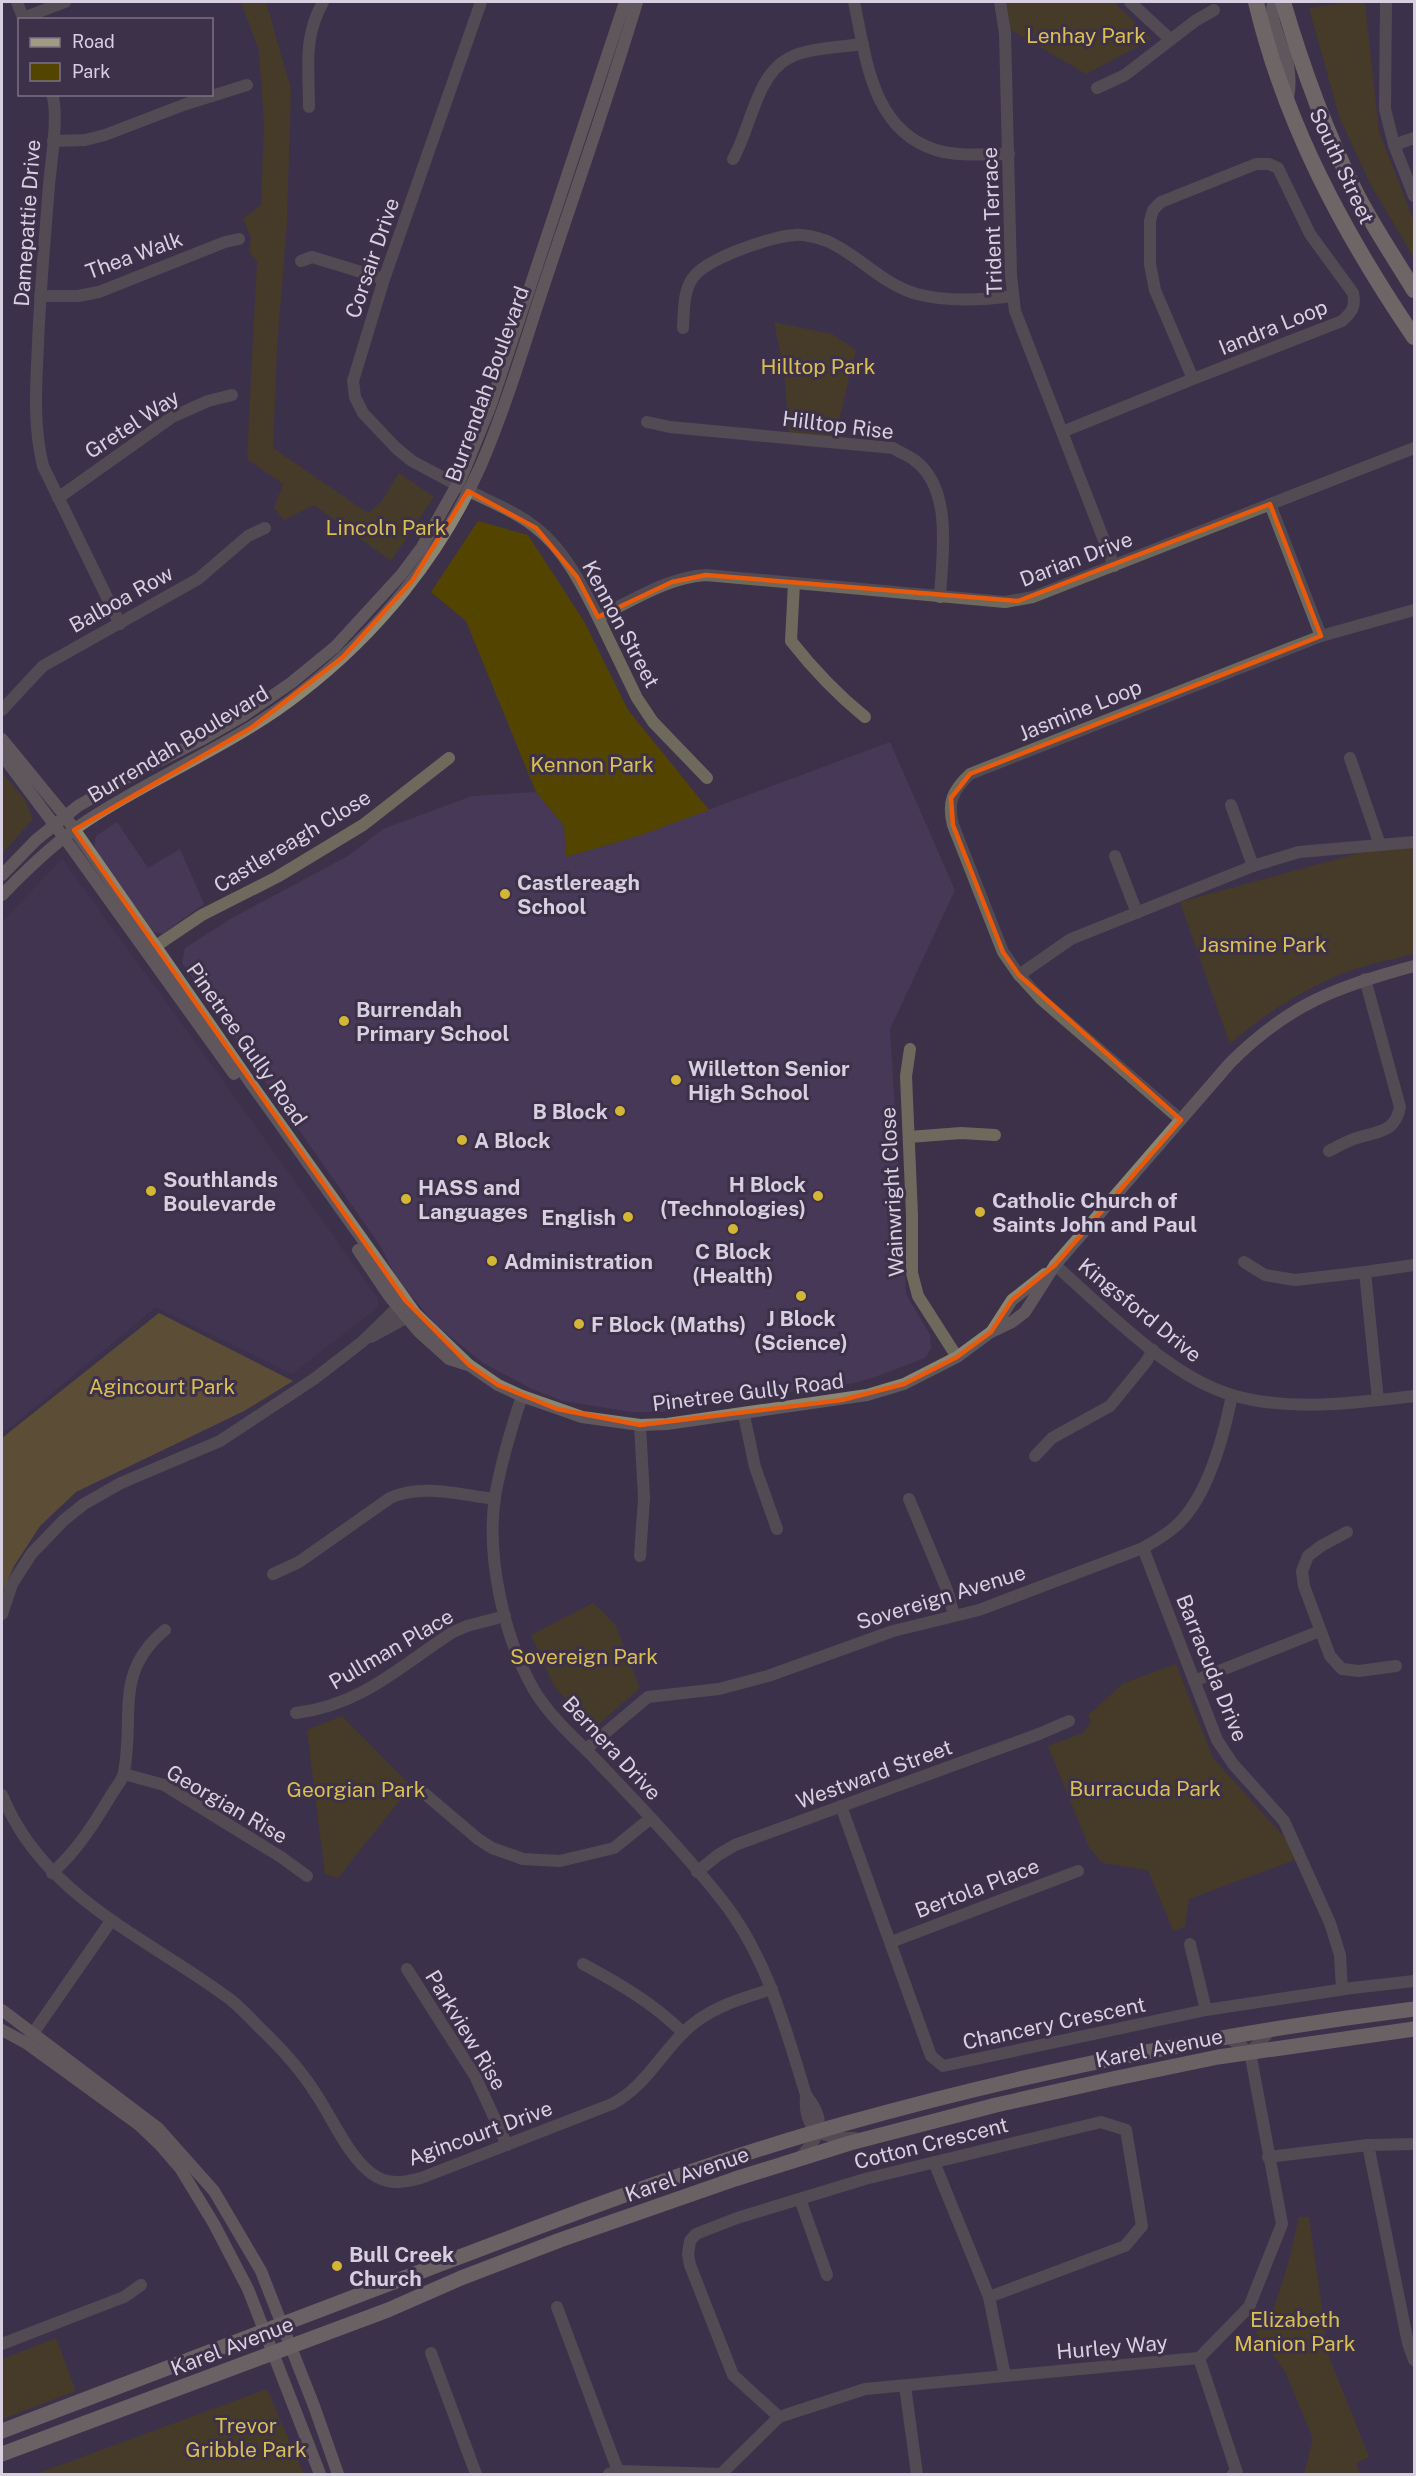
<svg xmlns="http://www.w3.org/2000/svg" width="1416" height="2476" font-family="'Public Sans',sans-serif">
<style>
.built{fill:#473857}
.green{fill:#534500}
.forest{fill:#83711e}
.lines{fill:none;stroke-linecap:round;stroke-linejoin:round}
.minor{stroke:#6d6a5d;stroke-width:12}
.tertiary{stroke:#6d6a5d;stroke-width:12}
.secondary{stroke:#8a8671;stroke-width:12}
.primary{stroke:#a19b80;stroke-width:15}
.trunk{stroke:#aca487;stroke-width:16}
.marked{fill:none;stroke:#e8590c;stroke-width:4.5;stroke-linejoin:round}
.poi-dot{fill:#d3b635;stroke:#3d314a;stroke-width:2}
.labels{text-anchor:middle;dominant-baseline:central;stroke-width:6;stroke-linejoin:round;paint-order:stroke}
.park-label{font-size:21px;fill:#d9bf52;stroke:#3d314a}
.street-label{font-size:21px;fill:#d7d0e0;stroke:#3d314a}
.poi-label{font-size:21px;font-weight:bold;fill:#d7d0e0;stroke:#3d314a;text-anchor:start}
</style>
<rect width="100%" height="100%" fill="#3d314a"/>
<g class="built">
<polygon points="890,742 955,890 890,1029 906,1294 930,1335 931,1349 925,1358 875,1377 854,1383 822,1388 801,1388 788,1393 685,1406 665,1412 631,1412 563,1401 532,1389 483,1363 436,1325 397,1279 381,1247 182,963 185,948 232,918 348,856 383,829 472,796 536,792 564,826 566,857 638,836"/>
<polygon points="117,822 148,868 180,849 204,904 162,934 151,931 94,849 96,836"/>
<polygon points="62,859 224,1082 378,1299 378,1307 292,1374 156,1307 2,1434 2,922"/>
</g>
<g class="green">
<polygon points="241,2 266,2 291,89 287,221 277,348 273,448 368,513 382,501 399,473 434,497 391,561 314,505 284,520 274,508 283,484 247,459 257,261 249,252 251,237 243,219 261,205 264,124 259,51"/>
<polygon points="1004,2 1114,2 1152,39 1086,74 1008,28"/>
<polygon points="1349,2 1365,2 1379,132 1414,221 1414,258 1372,187 1340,119 1309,8"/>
<polygon points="774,322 832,334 856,350 835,437 789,433 784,371"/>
<polygon points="478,521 528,535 585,623 628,710 709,810 638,836 566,857 564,826 536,792 466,621 431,592"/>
<polygon points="2,772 25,800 33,819 2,854"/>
<path d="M1414,838V954C1394,959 1372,963 1352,970C1308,986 1265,1013 1230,1044L1180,902Z"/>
<polygon points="593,1603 615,1624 640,1688 592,1730 554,1686 531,1635"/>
<polygon points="1176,1664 1213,1758 1287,1840 1295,1860 1189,1899 1185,1927 1173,1931 1148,1870 1102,1863 1089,1847 1048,1746 1083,1733 1091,1722 1088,1715 1124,1683"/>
<polygon points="342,1716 411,1786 338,1878 325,1874 307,1730"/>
<polygon points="1299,2217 1309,2217 1329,2357 1369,2457 1356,2463 1360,2474 1304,2474 1313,2439 1285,2371 1256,2333 1274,2307 1288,2264"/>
<polygon points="56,2338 76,2391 2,2419 2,2359"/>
<polygon points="267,2389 304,2474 36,2474"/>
</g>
<polygon class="forest" points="159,1313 293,1381 244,1411 76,1492 40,1526 14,1566 2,1593 2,1438"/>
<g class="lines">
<g class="minor">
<polyline points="17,2 24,20"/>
<path d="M854,2C866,56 871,130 936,150C959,157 985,154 1009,154"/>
<polyline points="1000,2 1005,33 1011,275 1015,311 1114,566"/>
<polyline points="1130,2 1170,39"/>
<polyline points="1386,2 1385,109 1394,145 1414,196"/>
<polyline points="23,18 65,2"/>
<polyline points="1097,88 1125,75 1195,21 1214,10"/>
<path d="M52,94C59,114 51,163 49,185C45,238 40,291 38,344C36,386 33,425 43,466L120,624"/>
<path d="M309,107C309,66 303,38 323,2"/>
<polyline points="53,141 85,140 105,135 186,104 247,85"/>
<polyline points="1394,145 1414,138"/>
<path d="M733,159C751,128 756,75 789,58C807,48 842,47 863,44"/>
<polyline points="301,261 312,257 384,279"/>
<polyline points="40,296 78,296 99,292 225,242 239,239"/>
<path d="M683,328C684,311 683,293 692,279C704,259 772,236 795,235C804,234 818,238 827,241C859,255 883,285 917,294C947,302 983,300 1013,296"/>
<path d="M647,422L670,427L893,448C899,452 907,455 913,459C954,488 942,555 940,597"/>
<path d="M1062,432L1193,379L1155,290L1150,264V221L1153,210L1161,202L1256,164H1269L1278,168L1310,234L1353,293C1356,307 1352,312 1342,321L1193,379"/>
<polyline points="457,485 412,461 396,448 363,413 355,397 353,381 384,279 481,2"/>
<polyline points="58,498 172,417 208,401 232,395"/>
<polyline points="1270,504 1321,636"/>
<path d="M794,583L791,641C813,669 838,695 865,717"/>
<polyline points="598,617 637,698 653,722 707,778"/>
<polyline points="2,710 43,666 198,579 248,536 265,528"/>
<polyline points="1350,758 1380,845"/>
<polyline points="1231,805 1253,866"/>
<polyline points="1115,856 1137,913"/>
<polyline points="150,950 202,915 277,877 363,825 449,758"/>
<polyline points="1019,975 1071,939 1253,866 1299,852 1414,842"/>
<polyline points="910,1049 906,1076 912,1215 912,1273 918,1296 957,1357"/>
<path d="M1181,1120L1041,999L1019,975L1003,952L953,825C947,802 953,790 970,774L1321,636L1414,610"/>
<polyline points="909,1137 961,1133 995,1135"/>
<path d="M1329,1151C1336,1147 1344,1143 1351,1140C1374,1131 1395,1135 1400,1107L1365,979"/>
<polyline points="1244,1262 1265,1275 1295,1280 1365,1272 1378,1400"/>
<path d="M1055,1265C1105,1309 1168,1376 1232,1395C1290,1412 1355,1403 1414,1396"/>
<polyline points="1365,1272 1414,1265"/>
<polyline points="371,1337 415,1313"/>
<polyline points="744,1415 755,1467 777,1529"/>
<polyline points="1035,1456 1052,1438 1110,1406 1146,1362 1153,1350"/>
<polyline points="909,1499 947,1590 954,1615"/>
<polyline points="1347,1532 1321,1546 1308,1556 1302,1571 1304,1586 1330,1656 1342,1669 1359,1671 1396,1666"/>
<polyline points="1143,1548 1217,1740 1233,1764 1284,1821 1330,1923 1340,1955 1342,1989"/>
<polyline points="640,1556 644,1498 640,1425"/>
<path d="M273,1574L299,1562L390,1498C422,1483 461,1495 495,1499"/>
<polyline points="2,1614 12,1584 32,1553 64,1520 84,1504 121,1483 220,1441 314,1379 362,1342 405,1300"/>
<polyline points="1194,1681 1320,1631"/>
<path d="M296,1713C362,1705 400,1666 453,1632L467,1626L505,1616"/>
<path d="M586,1749L648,1697L719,1689L768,1676L893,1631L979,1610L1143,1548C1155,1541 1168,1534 1178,1524C1208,1495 1224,1435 1232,1395"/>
<polyline points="124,1774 164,1785 281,1857 307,1876"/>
<polyline points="418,1788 478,1839 492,1848 523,1859 560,1861 614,1848 651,1818"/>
<path d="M2,1795C44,1898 147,1937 231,2000C241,2008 251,2019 260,2028C281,2048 301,2070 316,2094C333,2119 351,2163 377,2177C392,2185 406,2182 421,2178L612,2104C643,2088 659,2057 683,2033C707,2008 740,1999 772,1989"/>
<polyline points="841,1806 931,2056 943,2066 1206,2010 1352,1988 1414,1981"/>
<polyline points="697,1872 718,1855 735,1845 1039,1734 1069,1721"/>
<path d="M52,1873C78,1850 95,1822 113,1792C117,1786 123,1779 124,1772C135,1716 113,1673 165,1630"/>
<polyline points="891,1942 1078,1871"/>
<polyline points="1190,1944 1206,2010"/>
<path d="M583,1964C618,1983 655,2004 683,2033"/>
<polyline points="407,1969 475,2076 507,2145"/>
<polyline points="1226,2036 1250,2052 1273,2028"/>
<polyline points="27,2042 111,1921"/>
<polyline points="1368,2145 1408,2343 1414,2360"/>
<polyline points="1268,2157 1368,2145 1414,2144"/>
<polyline points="934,2162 989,2297 1005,2376"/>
<polyline points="800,2199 827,2275"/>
<polyline points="557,2307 618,2471"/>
<polyline points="2,2344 124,2297 141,2285"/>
<polyline points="431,2353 476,2474"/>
<polyline points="1199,2358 1237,2473 1233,2474"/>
<polyline points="905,2386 917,2474"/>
<polyline points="779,2417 733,2375 690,2265 688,2254 690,2241 696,2234 737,2218 865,2179 1101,2122 1126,2130 1142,2226 1125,2246 989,2297"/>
<polyline points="609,2474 618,2471 722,2474"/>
<polyline points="721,2474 779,2417 865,2389 1199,2358 1249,2307 1282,2224 1250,2052"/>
</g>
<g class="tertiary">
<path d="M457,485C483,499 512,509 535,527C564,549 582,585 598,617C632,601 668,577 706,575L1005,602L1033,597L1414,448"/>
<path d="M522,1396C511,1429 501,1462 495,1497C486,1557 504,1638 534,1690C550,1717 577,1740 598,1762C640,1806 684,1852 722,1900C767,1957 785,2027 806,2095C828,2122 820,2136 799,2159"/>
<path d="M806,2095C803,2132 822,2139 855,2138"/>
</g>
<g class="secondary">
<path d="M1273,2C1269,22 1284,45 1288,65C1290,76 1290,88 1288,98"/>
<path d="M2,739L65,816L252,1085L415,1313L469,1365L498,1385L522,1396L582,1417L640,1425L667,1424L867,1395L904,1384L957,1357L991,1332L1012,1322L1025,1312L1055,1265L1230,1063C1289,1004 1336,987 1414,966"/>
<polyline points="2,755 71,847 234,1074"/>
<polyline points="2,875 36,840 78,806 133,774 201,740 243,716 291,683 335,647 401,575 422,547 462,476 490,407 625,2"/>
<path d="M2,895C28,868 56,841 88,820C157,775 235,744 300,693C378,633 441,555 481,465C508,402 527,335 549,270C579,180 610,92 637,2"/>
<polyline points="358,1250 389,1296 418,1331 449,1359 468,1365"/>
<polyline points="992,1331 1012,1300 1045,1274"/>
<polyline points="2,2010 158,2128 214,2191 261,2271 314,2406 338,2474"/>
<polyline points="2,2030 26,2043 139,2125 161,2146 180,2168 214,2224 248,2289 320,2474"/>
</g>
<g class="primary">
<path d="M2,2431C143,2378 284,2324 425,2270C564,2217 703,2163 847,2123C1033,2071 1222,2033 1414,2009"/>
<polyline points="2,2454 388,2310 461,2278 560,2240 735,2179 850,2143 996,2105 1112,2079 1218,2057 1414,2029"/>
</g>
<g class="trunk">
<path d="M1256,2C1285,124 1344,234 1414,337"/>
<path d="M1283,2C1302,67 1325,130 1355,191C1372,225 1394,257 1414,290"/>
</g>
</g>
<path d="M0 0H1416V2476H0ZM468,491L536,528L577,577L598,617L672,582L706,575L1018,601L1270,504L1321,636L970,774L951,798L953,825L1003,952L1019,975L1181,1120L1055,1265L1012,1300L991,1332L957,1357L904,1384L842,1400L640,1425L557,1409L498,1385L469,1365L405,1300L74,830L251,728L343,657L412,581Z" fill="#3d314a" fill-opacity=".55" fill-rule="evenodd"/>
<path class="marked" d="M468,491L536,528L577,577L598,617L672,582L706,575L1018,601L1270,504L1321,636L970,774L951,798L953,825L1003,952L1019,975L1181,1120L1055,1265L1012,1300L991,1332L957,1357L904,1384L842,1400L640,1425L557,1409L498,1385L469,1365L405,1300L74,830L251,728L343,657L412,581Z"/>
<g class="poi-dot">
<circle cx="505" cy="894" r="6"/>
<circle cx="344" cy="1021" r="6"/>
<circle cx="676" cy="1080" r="6"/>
<circle cx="620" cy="1111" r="6"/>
<circle cx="462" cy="1140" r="6"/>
<circle cx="151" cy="1191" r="6"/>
<circle cx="818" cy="1196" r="6"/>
<circle cx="406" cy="1199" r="6"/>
<circle cx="980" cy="1212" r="6"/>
<circle cx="628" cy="1217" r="6"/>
<circle cx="733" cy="1229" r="6"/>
<circle cx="492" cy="1261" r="6"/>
<circle cx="801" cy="1296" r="6"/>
<circle cx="579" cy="1324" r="6"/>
<circle cx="337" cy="2266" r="6"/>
</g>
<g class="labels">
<g class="park-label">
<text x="1086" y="35">Lenhay Park</text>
<text x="818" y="366">Hilltop Park</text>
<text x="386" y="527">Lincoln Park</text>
<text x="592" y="764">Kennon Park</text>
<text x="1263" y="944">Jasmine Park</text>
<text x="162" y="1386">Agincourt Park</text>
<text x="584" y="1656">Sovereign Park</text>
<text x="1145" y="1788">Burracuda Park</text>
<text x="356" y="1789">Georgian Park</text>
<text x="1295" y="2319">Elizabeth<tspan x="1295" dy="24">Manion Park</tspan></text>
<text x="246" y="2425">Trevor<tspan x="246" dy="24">Gribble Park</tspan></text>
</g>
<g class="street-label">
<text transform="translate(1342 166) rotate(65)">South Street</text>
<text transform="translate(992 221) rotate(-92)">Trident Terrace</text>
<text transform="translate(27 223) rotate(-86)">Damepattie Drive</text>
<text transform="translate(134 255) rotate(-20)">Thea Walk</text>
<text transform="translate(372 258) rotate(-71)">Corsair Drive</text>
<text transform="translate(1273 327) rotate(-22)">Iandra Loop</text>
<text transform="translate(487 384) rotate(-70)">Burrendah Boulevard</text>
<text transform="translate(132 424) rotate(-33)">Gretel Way</text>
<text transform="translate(838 425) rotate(7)">Hilltop Rise</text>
<text transform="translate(1076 559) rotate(-21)">Darian Drive</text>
<text transform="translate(121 599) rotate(-29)">Balboa Row</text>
<text transform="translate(621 624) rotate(62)">Kennon Street</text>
<text transform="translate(1080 710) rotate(-22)">Jasmine Loop</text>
<text transform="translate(178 744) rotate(-31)">Burrendah Boulevard</text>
<text transform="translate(292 841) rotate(-31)">Castlereagh Close</text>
<text transform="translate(247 1044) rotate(55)">Pinetree Gully Road</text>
<text transform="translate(892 1192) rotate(-93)">Wainwright Close</text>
<text transform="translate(1140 1310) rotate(39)">Kingsford Drive</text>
<text transform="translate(748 1392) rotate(-7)">Pinetree Gully Road</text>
<text transform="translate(941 1597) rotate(-17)">Sovereign Avenue</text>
<text transform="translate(391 1649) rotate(-30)">Pullman Place</text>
<text transform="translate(1212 1668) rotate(68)">Barracuda Drive</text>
<text transform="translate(612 1748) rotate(47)">Bernera Drive</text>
<text transform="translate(874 1774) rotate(-20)">Westward Street</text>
<text transform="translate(227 1804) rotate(30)">Georgian Rise</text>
<text transform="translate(977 1888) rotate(-21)">Bertola Place</text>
<text transform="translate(1054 2023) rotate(-12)">Chancery Crescent</text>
<text transform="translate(466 2030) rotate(59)">Parkview Rise</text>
<text transform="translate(1159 2048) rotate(-11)">Karel Avenue</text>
<text transform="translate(480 2133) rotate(-20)">Agincourt Drive</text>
<text transform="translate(931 2143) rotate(-14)">Cotton Crescent</text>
<text transform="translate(687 2174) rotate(-19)">Karel Avenue</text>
<text transform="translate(232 2346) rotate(-21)">Karel Avenue</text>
<text transform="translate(1112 2347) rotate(-5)">Hurley Way</text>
</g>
<g class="poi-label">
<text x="517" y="882">Castlereagh<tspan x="517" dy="24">School</tspan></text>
<text x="356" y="1009">Burrendah<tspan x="356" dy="24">Primary School</tspan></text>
<text x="688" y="1068">Willetton Senior<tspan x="688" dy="24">High School</tspan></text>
<text x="608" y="1111" text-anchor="end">B Block</text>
<text x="474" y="1140">A Block</text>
<text x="163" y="1179">Southlands<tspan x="163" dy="24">Boulevarde</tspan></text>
<text x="806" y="1184" text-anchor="end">H Block<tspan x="806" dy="24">(Technologies)</tspan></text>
<text x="418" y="1187">HASS and<tspan x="418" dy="24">Languages</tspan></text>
<text x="992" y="1200">Catholic Church of<tspan x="992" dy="24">Saints John and Paul</tspan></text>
<text x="616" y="1217" text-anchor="end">English</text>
<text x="733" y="1251" text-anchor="middle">C Block<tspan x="733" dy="24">(Health)</tspan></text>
<text x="504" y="1261">Administration</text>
<text x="801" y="1318" text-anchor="middle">J Block<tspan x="801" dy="24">(Science)</tspan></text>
<text x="591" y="1324">F Block (Maths)</text>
<text x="349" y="2254">Bull Creek<tspan x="349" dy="24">Church</tspan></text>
</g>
</g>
<rect width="1416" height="2476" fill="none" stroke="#d7d0e0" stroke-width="6"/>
<rect x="18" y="18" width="195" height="78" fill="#3d314a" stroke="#7b7186" stroke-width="1.5"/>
<rect x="30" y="38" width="30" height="9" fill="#a19b80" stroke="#7b7186" stroke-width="1.5"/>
<text x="72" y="48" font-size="18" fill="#d7d0e0">Road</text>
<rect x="30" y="63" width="30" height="18" fill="#534500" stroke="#7b7186" stroke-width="1.5"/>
<text x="72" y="78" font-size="18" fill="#d7d0e0">Park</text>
</svg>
